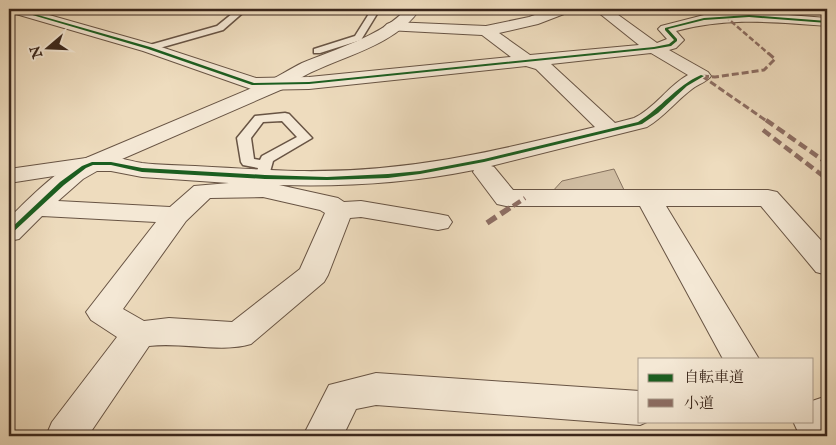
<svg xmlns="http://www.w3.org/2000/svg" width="836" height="445" font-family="'IM FELL English','Noto Serif JP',serif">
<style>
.green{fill:#d0bda2;stroke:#86725f}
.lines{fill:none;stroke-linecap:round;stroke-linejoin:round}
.service-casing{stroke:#685444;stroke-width:3}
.minor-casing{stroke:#685444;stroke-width:2}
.tertiary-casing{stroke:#685444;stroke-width:2}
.service{fill:#f4e8d5;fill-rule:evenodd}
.minor{fill:#f4e8d5;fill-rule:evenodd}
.tertiary{fill:#f4e8d5;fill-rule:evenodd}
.quiet-far3{stroke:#8d6e63;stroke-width:2.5;stroke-dasharray:5.5 2.5;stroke-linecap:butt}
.quiet-far2{stroke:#8d6e63;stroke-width:3;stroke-dasharray:7 3;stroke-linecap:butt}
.quiet-far1{stroke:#8d6e63;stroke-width:4.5;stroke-dasharray:9 4.5;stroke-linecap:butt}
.quiet{stroke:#8d6e63;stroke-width:5.5;stroke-dasharray:11 5.5;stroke-linecap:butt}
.cycleway-casing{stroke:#f4e8d5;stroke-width:3}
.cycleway{fill:#1b5e20;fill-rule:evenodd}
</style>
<rect width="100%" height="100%" fill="#eedcbe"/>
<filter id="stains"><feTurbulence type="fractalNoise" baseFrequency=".004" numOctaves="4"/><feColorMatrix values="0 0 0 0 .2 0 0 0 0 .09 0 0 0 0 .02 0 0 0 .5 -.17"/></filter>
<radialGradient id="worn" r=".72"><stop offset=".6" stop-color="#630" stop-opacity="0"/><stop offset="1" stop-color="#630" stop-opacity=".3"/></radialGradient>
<polygon class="green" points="614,169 625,192 551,193 562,181"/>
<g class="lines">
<defs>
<g id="service">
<polygon points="238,9 247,9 223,30 149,51 144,48 146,46 217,26"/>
<polygon points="372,9 380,9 361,40 320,53 314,53 314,49 355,36"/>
<path d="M285,113L289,114L312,138L273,161L268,179H258L256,176L258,168L243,165L241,162L237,138L255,116ZM282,121L297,137L262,156L260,160L254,159L251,138L263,122Z"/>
</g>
<g id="minor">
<path d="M9,9H28L155,45L256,78L309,77L511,57L482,35L387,30L384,27L387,24L392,22L486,26L529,17L552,9H588L586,12L564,14L538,24L499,33L530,55L639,45L594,9H610L657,43L667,39L658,29L661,26L704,15L749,12L827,18V26C773,22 729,17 676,31L684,40L676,48L669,50L708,72L711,76C707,82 698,84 692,89C676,101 664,117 647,127L491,166L494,167L513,190H768L777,192L827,247V275L816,272L761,206H666L759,359H723L640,206H506L497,204L473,172L474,170C410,183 345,187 279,185L338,198L344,202L361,201L438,214L448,216L452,222L448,228L438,230L361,217L350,218L328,275L324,282L251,344C222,353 182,342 149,346L88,436H46L52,422L117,337L91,320L86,312L156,222L42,216L19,239L9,241V218C30,198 61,164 90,157C108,153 124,160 142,163C159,165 177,165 195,166C229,168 263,170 297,171C404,173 492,152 595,127L536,69L526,66L309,89L254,90L143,51L9,12ZM651,53L688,75C668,86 655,108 634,118C628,120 621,121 615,123L551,64ZM97,171H111L142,177L229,183L194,186L170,207L58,201L83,179ZM263,197L320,210L325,213L300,269L232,322L169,318L144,321L123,309L186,221L210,198Z"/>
<polygon points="376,373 640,391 640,421 649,421 640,425 376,405 356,409 343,436 303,436 329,385"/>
<polygon points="827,396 827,432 815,436 798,432 793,421 812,421 812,401"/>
</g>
<path id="tertiary" d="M406,9H420C395,46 342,56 304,76C298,79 291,84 285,88L99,169L9,183V169L86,158L271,80C282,74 292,68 302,63C333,50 384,35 406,9Z"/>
</defs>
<use href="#service" class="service-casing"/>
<use href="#minor" class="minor-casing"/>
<use href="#tertiary" class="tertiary-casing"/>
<use href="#service" class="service"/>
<use href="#minor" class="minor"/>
<use href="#tertiary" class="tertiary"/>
<polyline class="quiet-far3" points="721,9 726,17 769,54"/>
<g class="quiet-far2">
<polyline points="702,76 715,77 764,70 775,59 768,53"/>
<polyline points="702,76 768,122"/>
</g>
<g class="quiet-far1">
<polyline points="766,120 827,163"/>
<polyline points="763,130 827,179"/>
<polyline points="513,206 525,198"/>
</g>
<polyline class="quiet" points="487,223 514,205"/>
<defs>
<g id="cycleway">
<polygon points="12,9 17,9 150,47 254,83 309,82 654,47 669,44 674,40 665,30 665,28 704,18 749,15 827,21 827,23 749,17 704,20 668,29 677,39 677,41 671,46 654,49 309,84 252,85 148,49"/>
<path d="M701,75L704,76L687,86L658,113L642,124L484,162L420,174L388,178L327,180L265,179L142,172L111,165H93L86,168L64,185L11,234L9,235V230L60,182L82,166L92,162H111L142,168L265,175L327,177L388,174L420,171L484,159L638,122C661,108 676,86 701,75Z"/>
</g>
</defs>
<use href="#cycleway" class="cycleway-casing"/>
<use href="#cycleway" class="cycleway"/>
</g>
<rect width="836" height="445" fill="none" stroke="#eedcbe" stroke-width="30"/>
<rect x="10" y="10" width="816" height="425" fill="none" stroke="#3b271c" stroke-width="2.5"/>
<rect x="15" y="15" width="806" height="415" fill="none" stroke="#3b271c"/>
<rect x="638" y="358" width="175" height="65" fill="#f4e8d5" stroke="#aa9b8b"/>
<rect x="648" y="374" width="25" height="8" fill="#1b5e20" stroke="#aa9b8b"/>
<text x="684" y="382" font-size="15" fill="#3b271c">自転車道</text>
<rect x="648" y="399" width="25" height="8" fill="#8d6e63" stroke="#aa9b8b"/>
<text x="684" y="408" font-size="15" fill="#3b271c">小道</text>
<g transform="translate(48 48) rotate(251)" stroke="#f4e8d5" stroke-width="4" paint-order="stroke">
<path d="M0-4L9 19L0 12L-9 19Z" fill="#3b271c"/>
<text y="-8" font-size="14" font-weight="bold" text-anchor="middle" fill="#3b271c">N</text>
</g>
<rect width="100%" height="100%" filter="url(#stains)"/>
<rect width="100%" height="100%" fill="url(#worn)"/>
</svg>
